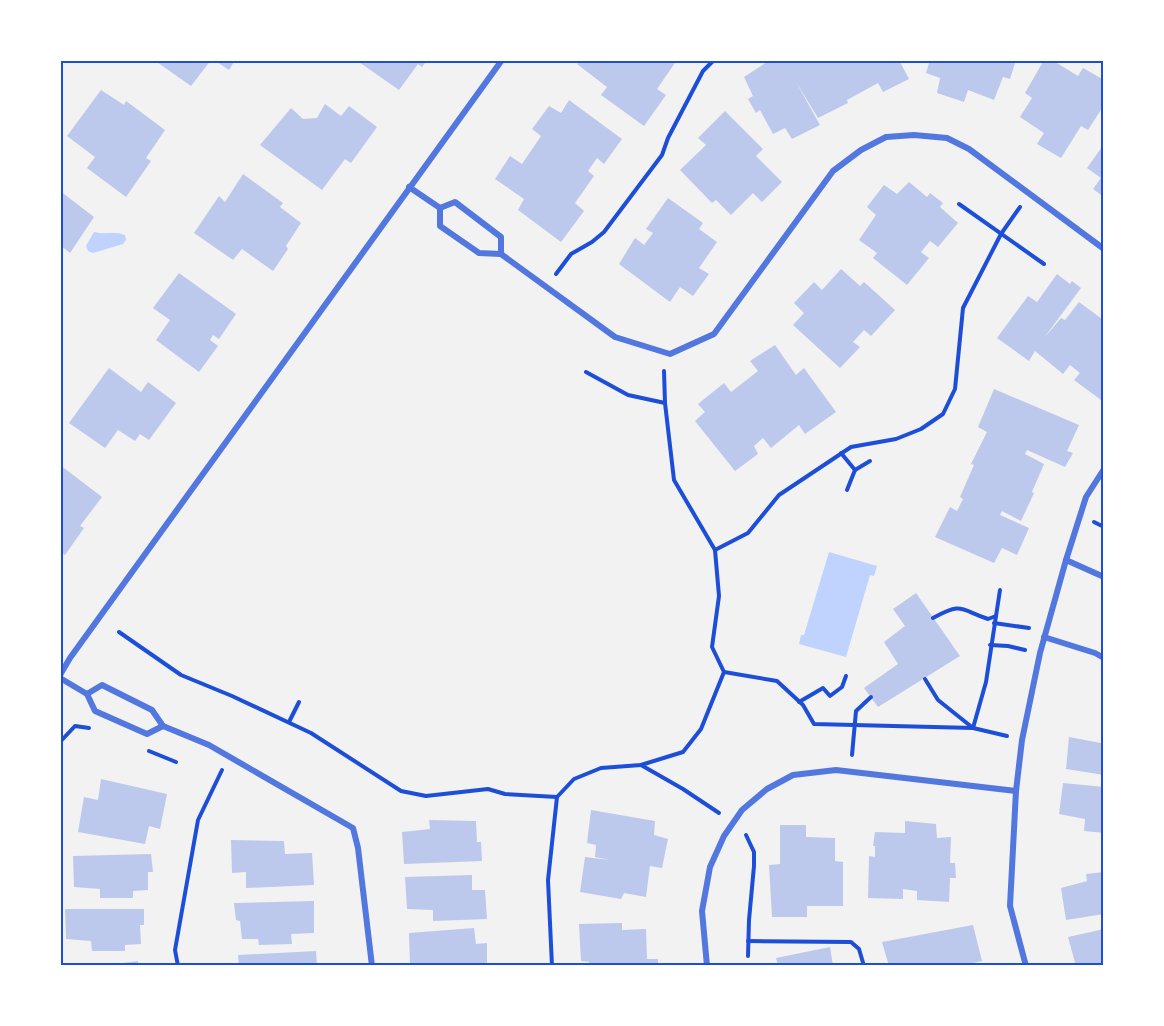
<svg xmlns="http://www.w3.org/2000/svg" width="1164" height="1026" font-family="Mulish,sans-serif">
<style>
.water{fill:#bfd3fe}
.building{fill:#bdc9ec}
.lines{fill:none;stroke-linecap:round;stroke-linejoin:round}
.path{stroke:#1d4ed8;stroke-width:4}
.minor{stroke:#5277de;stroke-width:6}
.neatline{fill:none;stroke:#1d4ed8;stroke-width:2}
</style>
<rect width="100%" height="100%" fill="#f2f2f2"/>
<g class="water">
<path d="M94,232C106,235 114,231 125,235L126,240L123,244L93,253L88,251L86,246Z"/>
<polygon points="829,552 877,566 874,576 870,575 846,657 799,644 801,635 804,635"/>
</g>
<g class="building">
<polygon points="154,60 211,60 191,86"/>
<polygon points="214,60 235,60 229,70"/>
<polygon points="356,60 427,60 422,67 418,64 399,90"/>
<polygon points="580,60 677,60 657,89 666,95 644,126 601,95 607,87 577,64"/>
<polygon points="770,60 899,60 909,79 883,92 878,83 847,100 848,103 818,118 796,82 820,125 792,139 785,128 773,134 760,110 756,113 748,99 753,96 744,77"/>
<polygon points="930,60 1016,60 1010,79 1003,77 994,100 968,90 964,102 937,93 940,78 926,73"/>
<polygon points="1044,60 1052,60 1078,76 1083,68 1104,80 1104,105 1088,130 1081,126 1061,158 1037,144 1044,133 1020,117 1032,98 1025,93"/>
<polygon points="101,90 124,105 126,101 165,130 146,158 151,161 126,197 87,168 95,157 67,136"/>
<polygon points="569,100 622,139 604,164 597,158 588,171 594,176 575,203 584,211 561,242 518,210 524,199 495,179 510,156 522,164 541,136 532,129 549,106 561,113"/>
<polygon points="325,104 341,116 349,106 377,127 351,163 345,159 322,190 260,145 291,108 303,119 317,118"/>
<polygon points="725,111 763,149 756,156 782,182 762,202 753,193 731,215 716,200 712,203 680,170 706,145 698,138"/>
<polygon points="1104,144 1104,197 1093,189 1101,178 1087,168"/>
<polygon points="243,174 283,203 280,207 301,223 286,246 288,249 273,271 242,249 233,260 194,233 219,196 225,202"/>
<polygon points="909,182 927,197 930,193 943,203 940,207 958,223 938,247 930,241 921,252 929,258 907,285 873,258 877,253 859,240 876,215 867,207 884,185 897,194"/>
<polygon points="60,191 94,217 70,253 60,245"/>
<polygon points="668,198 703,223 699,229 717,242 699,268 709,274 693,296 680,287 670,302 619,264 635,238 644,245 653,233 646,229"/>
<polygon points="841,269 860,286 864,282 895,310 871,336 864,330 853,342 860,347 840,368 793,325 804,313 794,303 814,282 822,290"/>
<polygon points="179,273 236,314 219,339 213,335 210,340 218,346 199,372 156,340 170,320 153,308"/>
<polygon points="1057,274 1070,284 1072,281 1081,288 1044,338 1061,318 1065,320 1079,302 1102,319 1104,316 1104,395 1101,400 1074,380 1080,373 1070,365 1063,374 1035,351 1029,361 997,338 1028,296 1037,302"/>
<polygon points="775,345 796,375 804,368 836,412 805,434 799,425 771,448 763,438 754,446 758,454 735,471 695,421 705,412 698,404 724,383 731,392 758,371 750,361"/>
<polygon points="109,368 141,392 148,382 176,403 149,440 140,434 135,441 118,430 105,448 69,423"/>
<polygon points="994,389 1079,425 1067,451 1073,453 1065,467 1027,450 1025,454 1044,464 1032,492 1034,493 1021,521 1002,511 1000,515 1029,528 1017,555 1002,548 994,563 935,537 950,507 957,511 963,499 960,497 974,465 971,464 987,432 978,427"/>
<polygon points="60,465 102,497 80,526 84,528 65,555 60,551"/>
<polygon points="916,593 960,656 878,707 864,688 898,664 884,642 905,626 893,609"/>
<polygon points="1102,732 1104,733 1104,775 1066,769 1069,737 1101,743"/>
<polygon points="101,779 167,794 160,829 149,826 145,844 78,832 84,797 98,800"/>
<polygon points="1063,783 1104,787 1104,833 1084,831 1085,819 1059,814"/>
<polygon points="591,810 655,821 654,835 668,839 662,868 650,866 646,897 624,893 621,899 580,892 585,857 610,860 595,857 596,845 587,843"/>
<polygon points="429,820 476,821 477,842 481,842 482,861 404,864 402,832 430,829"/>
<polygon points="905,821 936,824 937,838 951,837 950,863 955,863 956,878 950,878 949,902 917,900 917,891 903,889 903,899 868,898 869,856 875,857 875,846 873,846 875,832 905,833"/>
<polygon points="780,825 806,825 806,837 835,838 835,861 843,862 843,906 807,906 807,917 772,917 769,865 780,864"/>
<polygon points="231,840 284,841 285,854 312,853 314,885 246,888 246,872 232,873"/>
<polygon points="151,854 153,872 148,872 148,890 133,891 133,898 100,898 100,889 74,887 73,856"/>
<polygon points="1104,872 1104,914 1066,920 1061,888 1087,881 1086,874"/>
<polygon points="472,875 472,890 485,890 487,919 433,921 433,910 407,909 405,877"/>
<polygon points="314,901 314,933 291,934 292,944 259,945 258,939 242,939 240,921 236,920 234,903"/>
<polygon points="65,909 144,909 144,925 140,925 141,944 125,945 125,951 92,951 91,941 66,939"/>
<polygon points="622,923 622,930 646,929 647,959 658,959 658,966 589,966 589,962 581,961 579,924"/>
<polygon points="973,925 982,961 973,963 974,966 889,966 882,942"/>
<polygon points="474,928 476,944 487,943 487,966 410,966 409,933"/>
<polygon points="1104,929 1104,966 1102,963 1076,966 1068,937"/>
<polygon points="830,947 833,966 778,966 776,958"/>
<polygon points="316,951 317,966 239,966 238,955"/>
<polygon points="138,961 138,966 107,966 107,965"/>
</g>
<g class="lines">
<g class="path">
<polyline points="959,204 1044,264"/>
<polyline points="556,274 571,254 592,242 604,232 662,155 668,138 703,71 714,60"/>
<polyline points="664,371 665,403"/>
<path d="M586,372L628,395L665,403L674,480L715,550L719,596L712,647L724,672L777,681L803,705L814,724L973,728L986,682L996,616L988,619C959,609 963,602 933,618"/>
<polyline points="841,453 855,470 847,490"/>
<polyline points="855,470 870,461"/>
<polyline points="1094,522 1104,527"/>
<polyline points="715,550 748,533 779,495 851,447 896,439 921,429 943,414 955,389 963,308 1001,234 1020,207"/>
<polyline points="996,616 1000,590"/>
<polyline points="994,623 1029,628"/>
<polyline points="119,632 181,675 232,696 311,733 401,791 426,796 488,789 505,794 557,797"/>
<polyline points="990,645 1008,646 1025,650"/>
<polyline points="925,679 938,700 973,728 1007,736"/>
<polyline points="799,702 823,688 830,696 842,687 846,676"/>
<polyline points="289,722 299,702"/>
<polyline points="60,742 75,726 89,728"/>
<polyline points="149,751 176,762"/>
<polyline points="852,755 856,711 871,697"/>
<polyline points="641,765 683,789 719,813"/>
<polyline points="746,835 754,852 754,866 749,920 748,956"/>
<polyline points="748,941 851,942 859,949 864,966"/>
<polyline points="178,966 175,950 198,820 222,770"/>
<polyline points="552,966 548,880 557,797 574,779 601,768 641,765 683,752 701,729 724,672"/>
</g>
<g class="minor">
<polyline points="409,187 440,208"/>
<polyline points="440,208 440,226 479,253 501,254 615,337 670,354 714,334 833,171 861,150 886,137 914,135 947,138 969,149 1104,249"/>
<polyline points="440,208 455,202 501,237 501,254"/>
<polyline points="1066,560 1104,577"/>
<polyline points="1044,637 1095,653 1104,658"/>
<polyline points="60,675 70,658 502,60"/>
<polyline points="60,678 87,694 95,711 147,734 163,726"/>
<polyline points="87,694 102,685 152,710 163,726 209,745 353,828 358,848 372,966"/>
<polyline points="707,966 702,911 710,867 724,836 742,810 767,789 793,775 836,770 1016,791"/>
<polyline points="1026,966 1010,906 1016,791 1022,740 1040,653 1066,560 1086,497 1104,469"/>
</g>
</g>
<rect width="1164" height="1026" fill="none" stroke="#ffffff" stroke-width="123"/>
<rect x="62" y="62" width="1040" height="902" class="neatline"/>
</svg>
